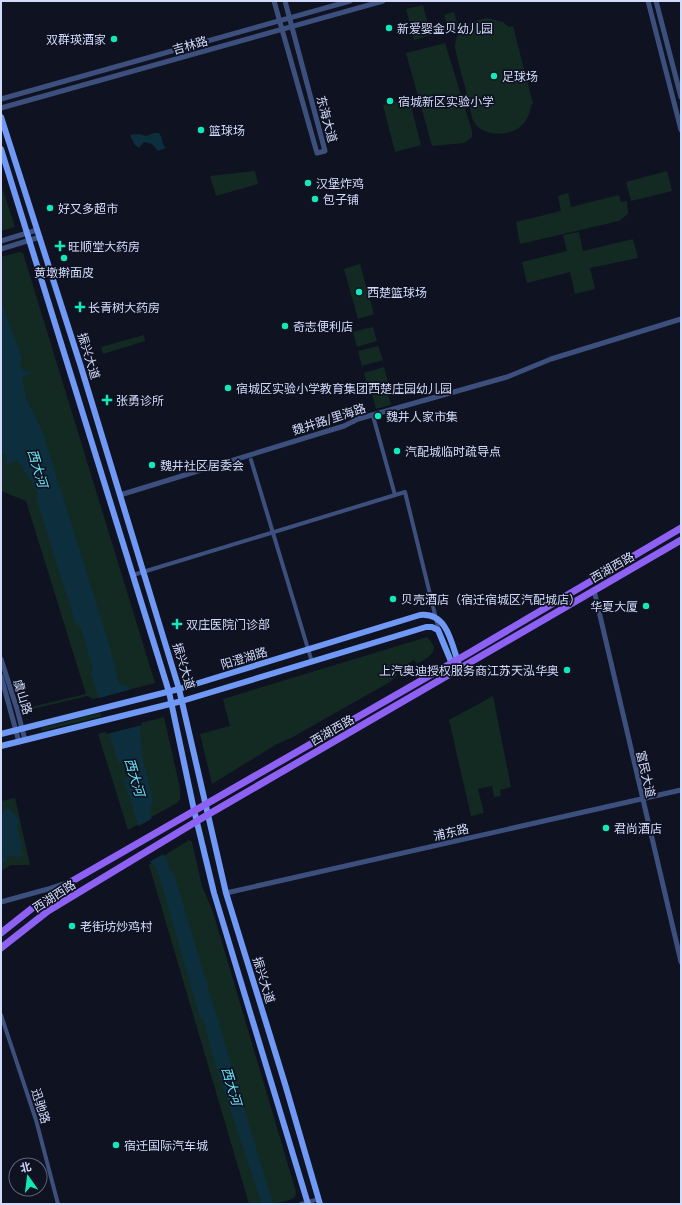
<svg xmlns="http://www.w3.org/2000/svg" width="682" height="1205" font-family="Inter,'Noto Sans SC',sans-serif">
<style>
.green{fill:#122a22}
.water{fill:#0d2e3c}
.pier{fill:#0f1221}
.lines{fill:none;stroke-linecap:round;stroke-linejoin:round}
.minor{stroke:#3d507d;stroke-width:4}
.tertiary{stroke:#3d507d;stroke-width:5}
.secondary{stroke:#7099f5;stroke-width:6}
.primary{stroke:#8d61f4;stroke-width:7}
.poi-dot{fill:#11e9b8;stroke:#0f1221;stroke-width:1.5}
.labels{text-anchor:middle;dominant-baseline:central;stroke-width:3.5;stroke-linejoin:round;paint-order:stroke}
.poi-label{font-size:12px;fill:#d2dbfc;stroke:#0f1221;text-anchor:start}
.street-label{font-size:12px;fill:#d2dbfc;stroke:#0f1221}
.water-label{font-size:13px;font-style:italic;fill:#68e2f4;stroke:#0f1221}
</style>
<rect width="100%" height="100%" fill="#0f1221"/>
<g class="green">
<polygon points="423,5 431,35 414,40 406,9"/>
<polygon points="454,12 459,31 449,33 444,15"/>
<path d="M488,18L503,22L509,27L513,26L533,104L531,105C530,116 524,127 513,131C501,136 482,135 474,122C471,117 470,108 469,101C464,84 459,66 455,48C455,29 471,20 488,18Z"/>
<polygon points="445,43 472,131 472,137 464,143 432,146 406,53"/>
<polygon points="409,98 421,145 395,152 383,105"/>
<polygon points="255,171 258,184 216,196 210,176"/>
<polygon points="667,171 672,191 631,201 626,182"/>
<polygon points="1,184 15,227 1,231"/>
<polygon points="568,193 571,207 619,195 621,202 627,201 628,214 619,221 520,244 516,222 561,211 558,196"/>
<polygon points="579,232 583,251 633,239 638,258 590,268 595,289 575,294 570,272 527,283 522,262 567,251 563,235"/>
<polygon points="19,252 23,253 155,683 93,699 88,696 24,711 22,709 86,694 26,501 1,491 1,257"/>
<polygon points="360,264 374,314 358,319 344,269"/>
<polygon points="373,327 377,341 357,347 353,332"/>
<polygon points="144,335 145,341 103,354 101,347"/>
<polygon points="378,346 383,360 362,366 358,351"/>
<polygon points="384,367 388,382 368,387 364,373"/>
<polygon points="387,390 391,405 376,409 372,394"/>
<path d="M427,637C442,651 429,657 417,664L414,660L395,672L397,675L390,682L291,738L277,744L212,784L200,734L230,726L223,699Z"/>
<polygon points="493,696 511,787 500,790 501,796 494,797 492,786 478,789 484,813 471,816 449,720"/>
<polygon points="135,704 136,708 42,731 41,728"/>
<polygon points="164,717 180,788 180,799 177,803 128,830 98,734"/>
<polygon points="15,798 30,865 11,865 1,871 1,801"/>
<path d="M189,840L192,842L202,886L213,912L296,1192L295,1197C281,1205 265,1204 249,1204L149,865Z"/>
</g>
<g class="water">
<path d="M154,133H159C163,138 161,143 166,148L158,151L152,144L144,142L139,148L135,145L130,135L139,134L146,136Z"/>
<path d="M1,301L22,358L20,364L23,370L32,372L22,378L26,398L42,430L110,647L119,684L129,687L140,725L142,755L153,801L149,810L164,856C169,863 168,870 175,877L273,1204H262L216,1067L204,1021L200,1018L157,869L150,862L123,778L129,776L126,761L118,763L91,673L93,670L81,628L75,622L37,501H36L38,492L17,460L5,465L7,456L1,453Z"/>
<polygon points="9,809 19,820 17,829 23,847 20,848 20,852 22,851 23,855 18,858 15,855 7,857 7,860 1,864 3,852 1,844 3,843 1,836 1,814 4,813 3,810"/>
</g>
<g class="pier">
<polygon points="132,689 142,725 107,734 96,699"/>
<polygon points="153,818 165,853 148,863 135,828"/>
</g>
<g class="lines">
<g class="minor">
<polyline points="373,416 395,495"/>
<polyline points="251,460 312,662"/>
<polyline points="133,575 405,492 439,631"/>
<polyline points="1,1015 36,1120 58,1204"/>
<polyline points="301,1204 319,1199"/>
</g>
<g class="tertiary">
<polyline points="274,1 317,153 325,151 285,1"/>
<polyline points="648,1 681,130"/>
<polyline points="656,1 681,97"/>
<polyline points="1,99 350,1"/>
<polyline points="1,108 383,1"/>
<polyline points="1,241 37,230"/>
<polyline points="1,249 40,237"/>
<polyline points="120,495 344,426 358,419 507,377 551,359 681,319"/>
<polyline points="594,590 681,962"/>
<polyline points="1,659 17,709 25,740"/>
<polyline points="1,676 19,742"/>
<polyline points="226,893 681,790"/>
<polyline points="1,902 48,889 66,883"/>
</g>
<g class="secondary">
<polyline points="1,117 81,367 179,689 226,893 285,1084 320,1204"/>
<polyline points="1,149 169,692 194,810 214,893 308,1204"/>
<path d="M1,734L179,689L420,615C449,612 452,647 460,668"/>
<polyline points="1,746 182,701 426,627 432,627 438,630 455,671"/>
</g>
<g class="primary">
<polyline points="1,933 40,902 74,880 469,653 681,528"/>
<polyline points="1,948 48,911 197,821 681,540"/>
</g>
</g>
<g class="poi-dot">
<circle cx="389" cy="28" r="4"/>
<circle cx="114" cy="39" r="4"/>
<circle cx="494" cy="76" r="4"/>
<circle cx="390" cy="101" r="4"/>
<circle cx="201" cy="130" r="4"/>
<circle cx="308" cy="183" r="4"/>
<circle cx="315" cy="199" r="4"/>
<circle cx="50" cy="208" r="4"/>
<path d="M58 240h4v4h4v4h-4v4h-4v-4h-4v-4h4z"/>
<circle cx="64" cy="258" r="4"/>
<circle cx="359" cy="292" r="4"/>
<path d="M78 301h4v4h4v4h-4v4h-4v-4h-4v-4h4z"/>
<circle cx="285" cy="326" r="4"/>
<circle cx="228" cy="388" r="4"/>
<path d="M105 394h4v4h4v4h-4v4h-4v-4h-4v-4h4z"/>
<circle cx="378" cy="416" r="4"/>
<circle cx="397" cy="451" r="4"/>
<circle cx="152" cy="465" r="4"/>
<circle cx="393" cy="599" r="4"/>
<circle cx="646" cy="606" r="4"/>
<path d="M175 618h4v4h4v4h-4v4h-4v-4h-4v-4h4z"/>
<circle cx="567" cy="670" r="4"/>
<circle cx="606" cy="828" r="4"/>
<circle cx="72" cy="926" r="4"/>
<circle cx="116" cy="1145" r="4"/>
</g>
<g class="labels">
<g class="poi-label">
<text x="397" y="28">新爱婴金贝幼儿园</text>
<text x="106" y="39" text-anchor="end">双群瑛酒家</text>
<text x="502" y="76">足球场</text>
<text x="398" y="101">宿城新区实验小学</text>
<text x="209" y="130">篮球场</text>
<text x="316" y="183">汉堡炸鸡</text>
<text x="323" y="199">包子铺</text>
<text x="58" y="208">好又多超市</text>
<text x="68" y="246">旺顺堂大药房</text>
<text x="64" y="272" text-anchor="middle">黄墩擀面皮</text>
<text x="367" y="292">西楚篮球场</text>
<text x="88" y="307">长青树大药房</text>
<text x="293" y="326">奇志便利店</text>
<text x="236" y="388">宿城区实验小学教育集团西楚庄园幼儿园</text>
<text x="116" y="400">张勇诊所</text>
<text x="386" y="416">魏井人家市集</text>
<text x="405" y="451">汽配城临时疏导点</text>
<text x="160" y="465">魏井社区居委会</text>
<text x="401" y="599">贝壳酒店（宿迁宿城区汽配城店）</text>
<text x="638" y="606" text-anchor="end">华夏大厦</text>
<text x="186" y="624">双庄医院门诊部</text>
<text x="559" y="670" text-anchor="end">上汽奥迪授权服务商江苏天泓华奥</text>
<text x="614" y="828">君尚酒店</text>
<text x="80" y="926">老街坊炒鸡村</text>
<text x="124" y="1145">宿迁国际汽车城</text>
</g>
<g class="street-label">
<text transform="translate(190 45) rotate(-16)">吉林路</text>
<text transform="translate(327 119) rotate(75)">东海大道</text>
<text transform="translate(89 356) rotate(73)">振兴大道</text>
<text transform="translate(329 419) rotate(-18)">魏井路/里海路</text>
<text transform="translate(612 567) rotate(-30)">西湖西路</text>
<text transform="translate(244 658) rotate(-17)">阳澄湖路</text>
<text transform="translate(184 666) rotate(73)">振兴大道</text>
<text transform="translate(23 697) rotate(73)">虞山路</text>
<text transform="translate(332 730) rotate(-30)">西湖西路</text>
<text transform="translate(646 774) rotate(77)">富民大道</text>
<text transform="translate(451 832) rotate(-13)">浦东路</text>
<text transform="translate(54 896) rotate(-33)">西湖西路</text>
<text transform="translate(264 980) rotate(73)">振兴大道</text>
<text transform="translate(41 1106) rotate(73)">迅驰路</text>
</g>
<g class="water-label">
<text transform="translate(38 468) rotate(73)">西大河</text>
<text transform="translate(135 777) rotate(73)">西大河</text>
<text transform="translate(232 1086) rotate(73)">西大河</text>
</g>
</g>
<rect width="682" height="1205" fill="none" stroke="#d2dbfc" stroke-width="4"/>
<g transform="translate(28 1177) rotate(346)"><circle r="19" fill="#0f1221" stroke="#5d6279"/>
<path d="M0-3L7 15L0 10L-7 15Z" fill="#11e9b8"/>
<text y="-6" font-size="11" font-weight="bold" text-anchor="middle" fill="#d2dbfc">北</text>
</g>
</svg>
